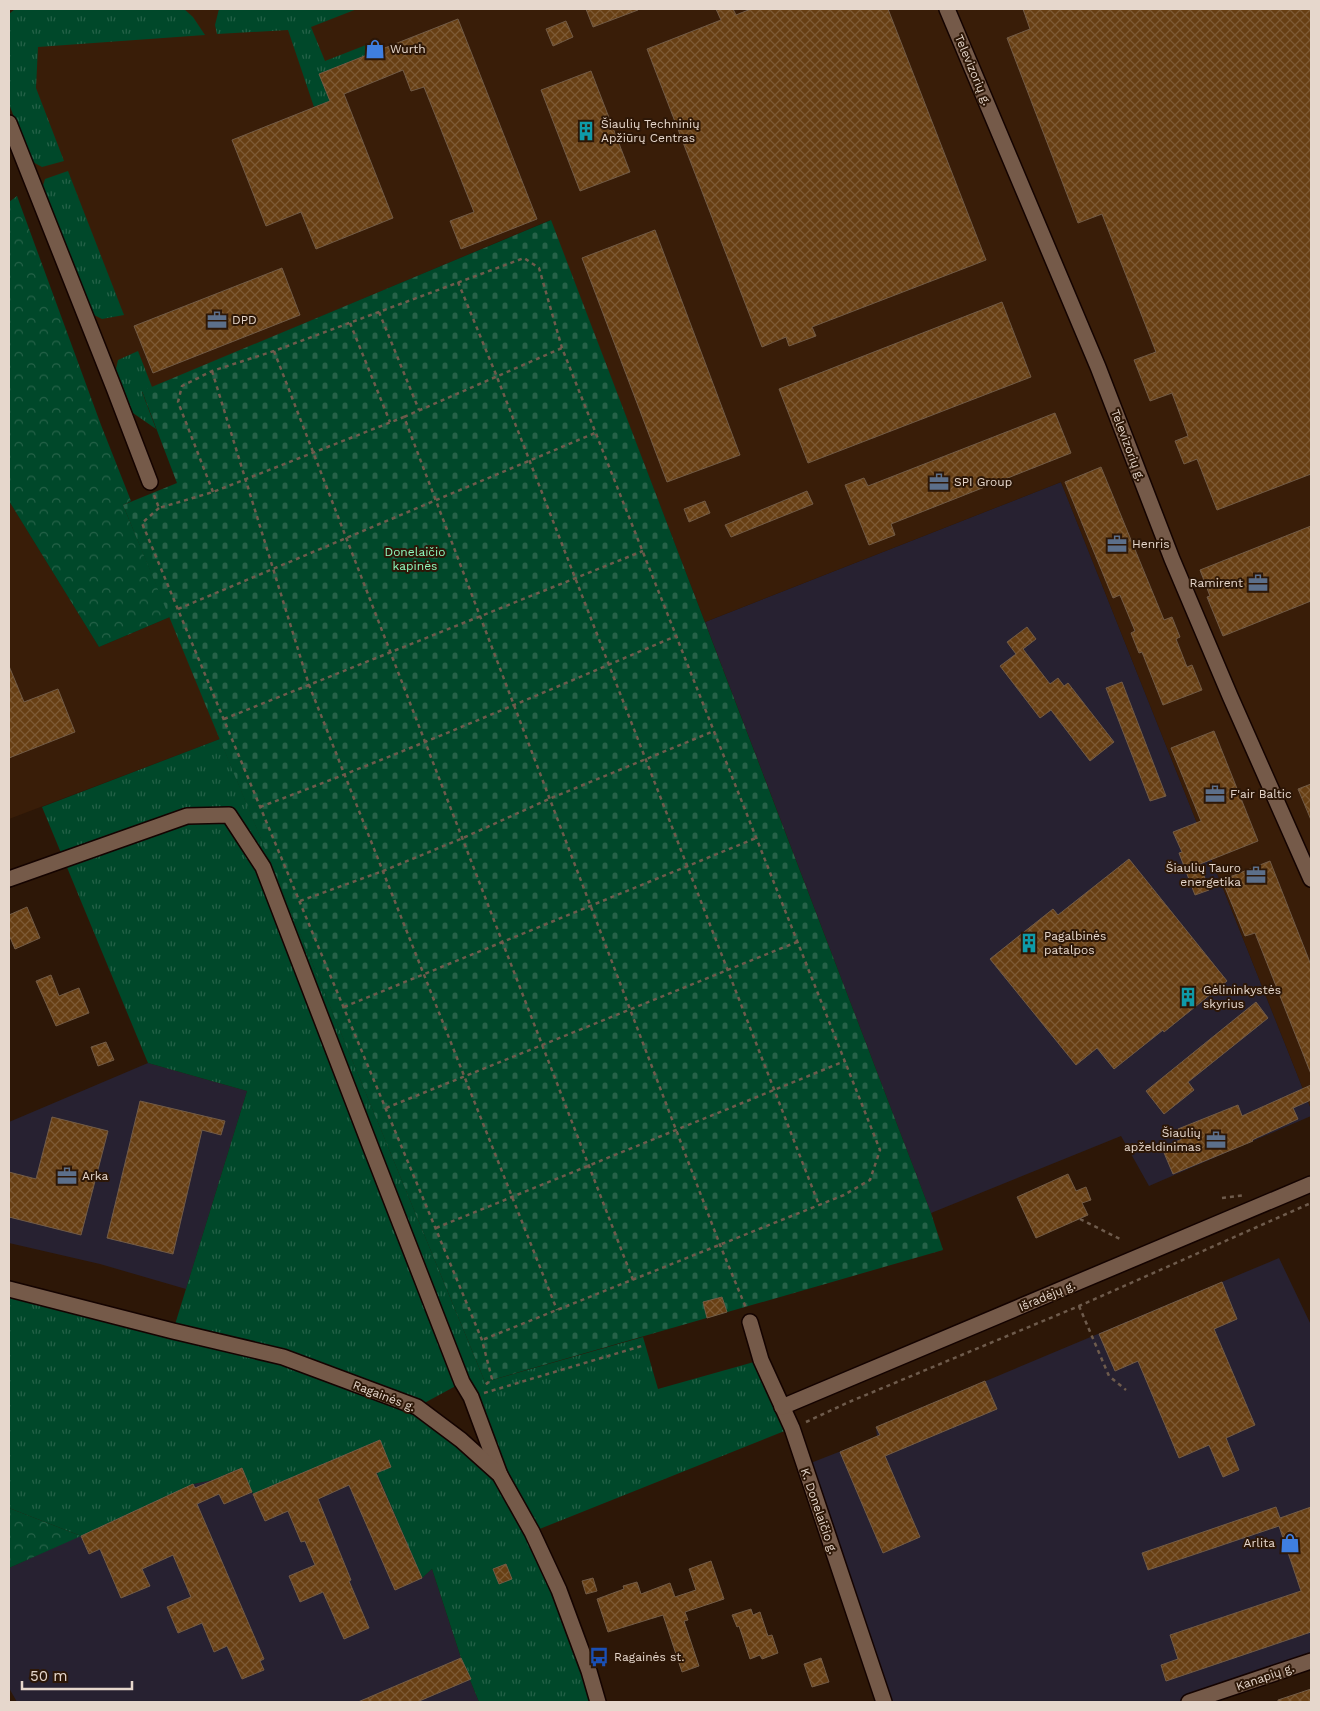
<svg xmlns="http://www.w3.org/2000/svg" width="1320" height="1711" font-family="'Work Sans',sans-serif">
<style>
.commercial{fill:#272131}
.built{fill:#391d08}
.grass{fill:url(#grass-tufts);fill-rule:evenodd}
.forest{fill:url(#forest-crowns)}
.cemetery{fill:url(#cemetery-stones)}
.building{fill:url(#building-cross-hatch);stroke:#725b46}
.lines{fill:none;stroke-linecap:round;stroke-linejoin:round}
.minor-casing{stroke:#140300;stroke-width:18}
.path{stroke:#6e5b4c;stroke-width:2.5;stroke-dasharray:4 4;stroke-linecap:butt}
.minor{stroke:#755a49;stroke-width:15}
.labels{text-anchor:middle;dominant-baseline:central;stroke-width:4;stroke-linejoin:round;paint-order:stroke}
.poi-label{font-size:12px;fill:#e6d7cc;stroke:#2d1707;text-anchor:start}
.street-label{font-size:12px;fill:#e6d7cc;stroke:#2d1707}
.park-label{font-size:12px;fill:#8ef8bd;stroke:#2d1707}
</style>
<defs>
<pattern id="grass-tufts" width="24" height="20" patternUnits="userSpaceOnUse" patternTransform="scale(1.25)"><rect width="24" height="20" fill="#00482a"/><path d="M3 7l-1-3M5 7V3M7 7l1-3M15 17l-1-3M17 17v-4M19 17l1-3" fill="none" stroke="#256248"/></pattern>
<pattern id="forest-crowns" width="20" height="18" patternUnits="userSpaceOnUse" patternTransform="scale(1.25)"><rect width="20" height="18" fill="#00482a"/><path d="M2 6a3 3 0 1 1 6 0M12 15a3 3 0 1 1 6 0" fill="none" stroke="#256248"/></pattern>
<pattern id="cemetery-stones" width="16" height="16" patternUnits="userSpaceOnUse" patternTransform="scale(1.25)"><rect width="16" height="16" fill="#00482a"/><path d="M2 7V4a2 2 0 0 1 4 0v3zM10 15v-3a2 2 0 0 1 4 0v3z" fill="#256248"/></pattern>
<pattern id="building-cross-hatch" width="8" height="8" patternUnits="userSpaceOnUse" patternTransform="scale(1.25)"><rect width="8" height="8" fill="#673f14"/><path d="M0 0l8 8M0 8l8-8" fill="none" stroke="#7d5a35"/></pattern>
</defs>
<rect width="100%" height="100%" fill="#2d1707"/>
<g class="commercial">
<polygon points="1061,482 1311,1109 1311,1116 1149,1186 1121,1136 931,1213 705,622"/>
<polygon points="148,1063 247,1091 186,1289 100,1264 9,1243 9,1122"/>
<polygon points="1279,1258 1311,1325 1311,1661 1189,1702 884,1702 803,1466 877,1437 876,1427"/>
<polygon points="380,1440 391,1467 377,1473 422,1578 432,1569 461,1658 479,1702 17,1702 9,1688 9,1568 193,1484 213,1480 242,1468 253,1494"/>
</g>
<g class="built">
<polygon points="15,9 1311,9 1311,1109 1061,482 705,622 550,220 142,392 156,429 133,413 92,314 9,104 9,14"/>
<polygon points="9,501 99,647 170,617 220,739 9,819"/>
</g>
<g class="grass">
<polygon points="15,9 184,9 193,17 205,35 38,47 36,88 64,161 42,167 31,161 9,104 9,14"/>
<polygon points="219,9 357,9 311,27 325,61 366,45 369,54 319,74 330,101 314,107 288,30 217,34 215,25"/>
<polygon points="68,171 124,315 102,319 92,314 42,189 45,179"/>
<polygon points="138,351 152,387 142,392 156,429 133,413 116,369 118,360"/>
<path d="M220,739L485,1382L643,1337L658,1389L761,1360L792,1428L532,1532L598,1702H479L461,1658L432,1569L422,1578L377,1473L391,1467L380,1440L253,1494L241,1468L213,1480L193,1484L81,1536L9,1508V1289L173,1331L247,1091L148,1063L42,807ZM463,1382L499,1474L417,1407Z"/>
</g>
<g class="forest">
<polygon points="17,196 101,425 131,501 123,505 170,617 99,647 9,501 9,202"/>
<polygon points="9,1508 81,1536 9,1568"/>
</g>
<polygon class="cemetery" points="551,220 931,1213 943,1250 485,1382 123,505 177,483 142,391"/>
<g class="building">
<polygon points="586,9 638,9 638,10 593,27"/>
<polygon points="716,9 733,9 736,15 751,9 888,9 986,260 812,327 816,336 789,346 786,337 762,347 647,49 721,20"/>
<polygon points="1023,9 1311,9 1311,474 1217,510 1197,459 1184,464 1175,441 1188,436 1172,393 1150,401 1134,360 1156,352 1102,214 1078,223 1007,38 1030,29"/>
<polygon points="458,19 537,219 461,249 450,221 474,212 424,87 411,91 403,70 344,94 393,218 316,249 301,212 266,226 232,140 330,101 319,74"/>
<polygon points="566,21 573,37 553,46 546,29"/>
<polygon points="591,71 630,172 580,191 541,90"/>
<polygon points="655,230 740,455 667,482 582,258"/>
<polygon points="282,268 300,315 153,373 134,326"/>
<polygon points="1002,302 1031,377 808,463 779,389"/>
<polygon points="1055,413 1071,453 891,524 895,535 869,545 845,485 864,478 868,486"/>
<polygon points="1101,467 1164,620 1172,617 1180,637 1176,639 1187,667 1192,665 1202,690 1163,705 1142,652 1139,653 1131,633 1135,631 1120,595 1113,598 1065,482"/>
<polygon points="807,491 813,504 731,537 725,525"/>
<polygon points="705,501 710,513 689,522 684,509"/>
<polygon points="1311,526 1311,601 1223,636 1207,597 1210,596 1200,570"/>
<polygon points="1027,627 1036,639 1023,649 1050,684 1058,678 1064,686 1068,683 1114,742 1090,761 1051,710 1040,718 1000,666 1016,654 1007,642"/>
<polygon points="9,666 24,702 58,689 75,732 9,758"/>
<polygon points="1122,682 1166,796 1150,801 1106,688"/>
<polygon points="1214,731 1258,841 1200,864 1209,890 1195,895 1179,853 1182,852 1173,832 1201,821 1171,748"/>
<polygon points="1311,784 1311,820 1298,789"/>
<polygon points="1129,859 1227,981 1164,1032 1163,1030 1114,1069 1097,1048 1076,1065 990,959 1053,909 1058,915"/>
<polygon points="1270,861 1311,965 1311,1074 1255,933 1245,936 1222,880"/>
<polygon points="27,907 40,938 15,949 9,935 9,915"/>
<polygon points="51,975 59,996 79,988 89,1013 56,1026 36,981"/>
<polygon points="1256,1002 1268,1018 1188,1082 1194,1090 1164,1114 1146,1091"/>
<polygon points="106,1042 114,1060 98,1066 91,1047"/>
<polygon points="1311,1085 1311,1100 1293,1108 1298,1119 1252,1140 1253,1141 1173,1174 1162,1148 1182,1139 1178,1129 1238,1105 1242,1116"/>
<polygon points="140,1101 225,1121 221,1135 202,1130 173,1254 107,1238"/>
<polygon points="52,1117 108,1131 81,1235 9,1217 9,1172 36,1179"/>
<polygon points="1068,1174 1076,1191 1086,1187 1091,1200 1082,1203 1088,1215 1036,1238 1017,1197"/>
<polygon points="1222,1282 1237,1319 1214,1329 1255,1425 1226,1438 1239,1470 1223,1477 1209,1445 1179,1458 1138,1361 1115,1371 1099,1334"/>
<polygon points="722,1297 727,1312 707,1318 703,1302"/>
<polygon points="985,1381 997,1409 885,1456 920,1537 883,1553 840,1452 880,1435 876,1427"/>
<polygon points="380,1440 391,1467 376,1473 422,1578 395,1590 349,1485 318,1499 351,1580 349,1581 369,1628 344,1639 323,1592 300,1602 289,1576 315,1565 305,1541 301,1542 288,1511 265,1521 253,1494"/>
<polygon points="242,1468 252,1492 224,1504 219,1494 197,1504 264,1659 260,1661 264,1670 242,1679 227,1646 214,1652 202,1623 178,1633 167,1607 191,1597 173,1555 142,1569 150,1586 121,1598 100,1549 89,1554 81,1536 193,1484 195,1488"/>
<polygon points="1276,1507 1280,1518 1311,1507 1311,1632 1166,1681 1161,1665 1178,1659 1170,1635 1301,1591 1279,1526 1148,1570 1142,1553"/>
<polygon points="711,1561 724,1599 685,1612 688,1620 684,1621 699,1666 682,1672 663,1615 608,1632 597,1599 624,1589 623,1586 637,1582 641,1594 670,1583 675,1597 696,1590 689,1569"/>
<polygon points="506,1564 512,1579 499,1584 493,1569"/>
<polygon points="593,1578 597,1591 586,1594 582,1581"/>
<polygon points="751,1609 753,1615 760,1612 768,1636 772,1635 778,1653 762,1659 760,1655 750,1659 739,1626 737,1627 732,1615"/>
<polygon points="461,1658 471,1679 417,1702 358,1702"/>
<polygon points="821,1658 829,1682 812,1687 804,1664"/>
<polygon points="1311,1689 1311,1702 1278,1702 1278,1700"/>
</g>
<g class="lines">
<defs>
<g id="minor">
<polyline points="947,9 1098,367 1172,559 1230,696 1311,879"/>
<polyline points="9,123 114,388 150,482"/>
<polyline points="9,879 187,816 229,815 263,867 373,1153 462,1382 471,1397 500,1475"/>
<polyline points="9,1289 173,1331 283,1357 417,1407 461,1440 500,1475 532,1532 559,1590 589,1671 598,1702"/>
<polyline points="750,1322 761,1360 792,1428 884,1702"/>
<polyline points="782,1407 1311,1184"/>
<polyline points="1189,1702 1311,1661"/>
</g>
</defs>
<use href="#minor" class="minor-casing"/>
<g class="path">
<polyline points="458,282 497,377 819,1205"/>
<polyline points="379,312 419,410"/>
<polyline points="350,323 390,422"/>
<polyline points="274,351 633,1280"/>
<polyline points="212,371 309,685 557,1310"/>
<polyline points="404,417 562,348"/>
<polyline points="213,492 178,402 182,386 212,371 274,351 524,258 539,268 562,348 880,1150 870,1180 844,1195 482,1340"/>
<polyline points="154,495 159,508 213,492 404,417 720,1245 746,1308"/>
<polyline points="159,508 142,523 482,1340 492,1379 483,1387"/>
<polyline points="178,609 595,433"/>
<polyline points="224,719 643,551"/>
<path d="M260,807C401,754 538,695 676,636"/>
<polyline points="300,901 383,871 463,838 549,799 714,731"/>
<polyline points="344,1007 756,838"/>
<polyline points="386,1108 797,942"/>
<polyline points="1222,1198 1245,1195"/>
<polyline points="1080,1219 1122,1240"/>
<polyline points="436,1228 845,1061"/>
<polyline points="1079,1306 1109,1376 1126,1390"/>
<polyline points="484,1393 645,1345"/>
<polyline points="806,1422 849,1402 1079,1306 1311,1203"/>
</g>
<use href="#minor" class="minor"/>
</g>
<defs>
<symbol id="shop-bare" viewBox="-9 -9 18 18"><path d="M-5-2.5h2.3a2.7 3.5 0 0 1 5.4 0H5L5.5 6h-11ZM-1.5-2.5h3a1.5 2.3 0 0 0-3 0Z" fill="#3f7fe0" stroke="#2d1707" stroke-width="2.5" paint-order="stroke"/></symbol>
<symbol id="building-bare" viewBox="-9 -9 18 18"><path d="M-4-6H4V6H1V3H-1V6H-4ZM-2.5-4.3h1.7v1.8h-1.7ZM.8-4.3h1.7v1.8H.8ZM-2.5-1h1.7V.8h-1.7ZM.8-1h1.7V.8H.8Z" fill="#0f9aa8" stroke="#2d1707" stroke-width="2.5" paint-order="stroke"/></symbol>
<symbol id="office-bare" viewBox="-9 -9 18 18"><path d="M-6-3h4V-5.5h4V-3h4V5H-6ZM-1-4.5V-3h2v-1.5ZM-6 0V1H6V0Z" fill="#5c6f8a" stroke="#2d1707" stroke-width="2.5" paint-order="stroke"/></symbol>
<symbol id="bus-bare" viewBox="-9 -9 18 18"><path d="M-5-6H5V4H4V6H2V4H-2V6H-4V4H-5ZM-3.5-4V0h7V-4ZM-3.5 1.2v1.5H-2V1.2ZM2 1.2v1.5H3.5V1.2Z" fill="#1a4fb4" stroke="#2d1707" stroke-width="2.5" paint-order="stroke"/></symbol>
</defs>
<g fill-rule="evenodd">
<use href="#shop-bare" x="361" y="35" width="28" height="28"/>
<use href="#building-bare" x="572" y="117" width="28" height="28"/>
<use href="#office-bare" x="203" y="306" width="28" height="28"/>
<use href="#office-bare" x="925" y="468" width="28" height="28"/>
<use href="#office-bare" x="1103" y="530" width="28" height="28"/>
<use href="#office-bare" x="1244" y="569" width="28" height="28"/>
<use href="#office-bare" x="1201" y="780" width="28" height="28"/>
<use href="#office-bare" x="1242" y="861" width="28" height="28"/>
<use href="#building-bare" x="1015" y="929" width="28" height="28"/>
<use href="#building-bare" x="1174" y="983" width="28" height="28"/>
<use href="#office-bare" x="1202" y="1126" width="28" height="28"/>
<use href="#office-bare" x="53" y="1162" width="28" height="28"/>
<use href="#shop-bare" x="1276" y="1529" width="28" height="28"/>
<use href="#bus-bare" x="585" y="1643" width="28" height="28"/>
</g>
<g class="labels">
<g class="poi-label">
<text x="390" y="49">Wurth</text>
<text x="601" y="124">Šiaulių Techninių<tspan x="601" dy="14">Apžiūrų Centras</tspan></text>
<text x="232" y="320">DPD</text>
<text x="954" y="482">SPI Group</text>
<text x="1132" y="544">Henris</text>
<text x="1243" y="583" text-anchor="end">Ramirent</text>
<text x="1230" y="794">F'air Baltic</text>
<text x="1241" y="868" text-anchor="end">Šiaulių Tauro<tspan x="1241" dy="14">energetika</tspan></text>
<text x="1044" y="936">Pagalbinės<tspan x="1044" dy="14">patalpos</tspan></text>
<text x="1203" y="990">Gėlininkystės<tspan x="1203" dy="14">skyrius</tspan></text>
<text x="1201" y="1133" text-anchor="end">Šiaulių<tspan x="1201" dy="14">apželdinimas</tspan></text>
<text x="82" y="1176">Arka</text>
<text x="1275" y="1543" text-anchor="end">Arlita</text>
<text x="614" y="1657">Ragainės st.</text>
</g>
<g class="street-label">
<text transform="translate(973 70) rotate(67)">Televizorių g.</text>
<text transform="translate(1128 445) rotate(69)">Televizorių g.</text>
<text transform="translate(1047 1296) rotate(-23)">Išradėjų g.</text>
<text transform="translate(384 1396) rotate(21)">Ragainės g.</text>
<text transform="translate(819 1511) rotate(71)">K. Donelaičio g.</text>
<text transform="translate(1265 1677) rotate(-19)">Kanapių g.</text>
</g>
<g class="park-label">
<text x="415" y="552">Donelaičio<tspan x="415" dy="14">kapinės</tspan></text>
</g>
</g>
<rect width="1320" height="1711" fill="none" stroke="#e6d7cc" stroke-width="20"/>
<path d="M22 1681v8h110v-8" fill="none" stroke="#e6d7cc" stroke-width="2.5"/>
<text x="30" y="1681" font-size="15" fill="#e6d7cc" stroke="#2d1707" stroke-width="4" paint-order="stroke">50 m</text>
</svg>
